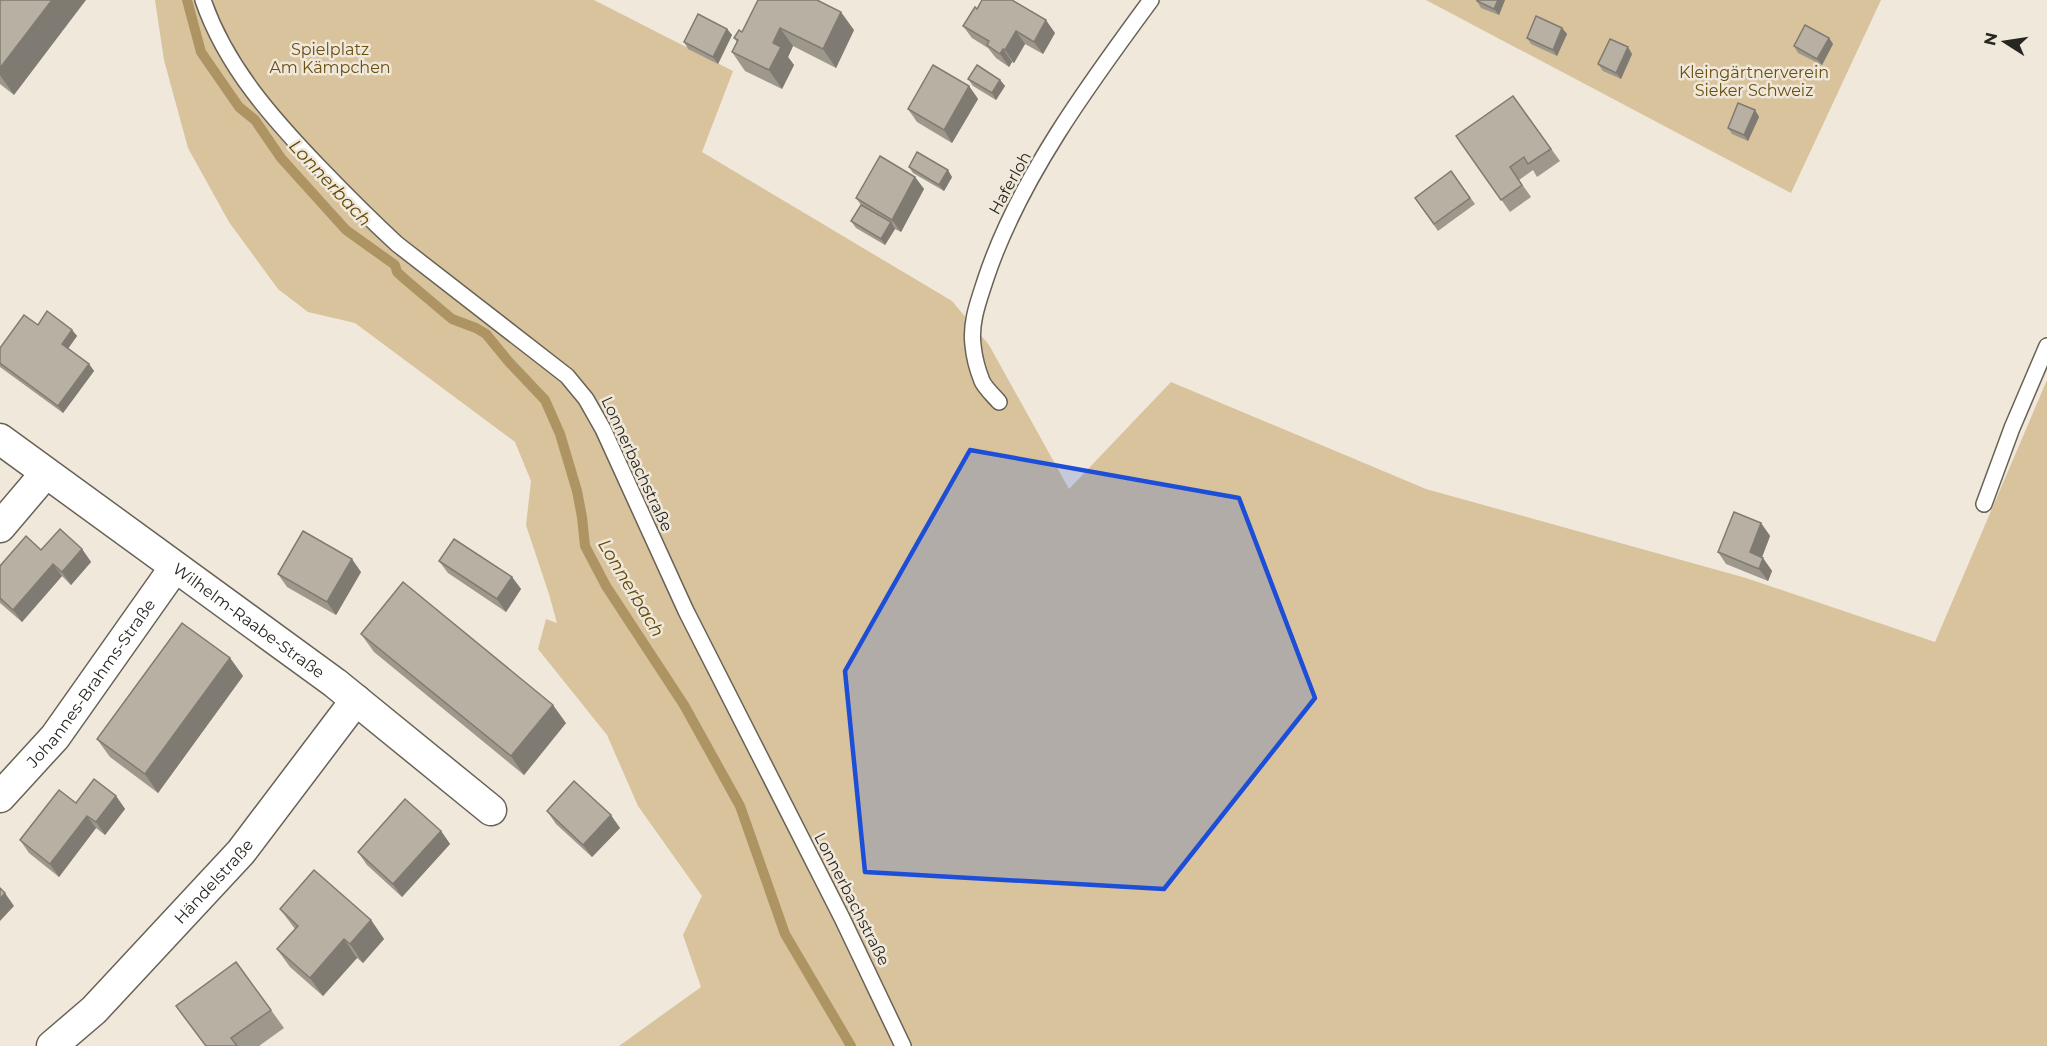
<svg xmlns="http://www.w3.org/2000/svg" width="2047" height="1046" font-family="Montserrat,sans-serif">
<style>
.green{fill:#d8c39d}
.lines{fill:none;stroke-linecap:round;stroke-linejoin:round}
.stream{stroke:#ae9462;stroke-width:10}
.lane-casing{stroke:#686256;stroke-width:18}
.street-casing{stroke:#686256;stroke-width:33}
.lane{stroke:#fff;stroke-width:15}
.street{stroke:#fff;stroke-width:30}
.wall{fill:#9d978c}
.shaded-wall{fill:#807b72}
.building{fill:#b7b0a3;stroke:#807b72;stroke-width:1.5}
.marked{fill:#1d4ed8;fill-opacity:0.2;stroke:#1d4ed8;stroke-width:4.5;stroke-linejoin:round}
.labels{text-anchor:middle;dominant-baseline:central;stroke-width:5;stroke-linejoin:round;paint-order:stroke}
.park-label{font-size:16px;fill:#6a4f10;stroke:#efe8db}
.street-label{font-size:16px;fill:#282621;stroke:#efe8db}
.water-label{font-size:18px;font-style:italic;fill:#644a07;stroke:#efe8db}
</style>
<rect width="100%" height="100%" fill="#efe8db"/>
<g class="green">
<polygon points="155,0 594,0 733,71 702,152 952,301 989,345 1069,489 1171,382 1426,489 1746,578 1935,642 2047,380 2047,1046 619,1046 701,987 683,935 702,896 638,806 607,735 538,649 546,619 557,623 549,594 526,525 531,481 515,442 355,323 308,312 278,289 229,222 188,148 164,60"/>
<polygon points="1426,0 1881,0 1791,193"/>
</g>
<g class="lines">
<polyline class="stream" points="187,0 201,52 239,107 255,120 281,158 346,230 395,265 397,272 407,281 452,319 476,328 486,334 509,362 545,400 560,434 577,491 582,517 585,546 606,586 684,705 740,806 785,934 851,1046"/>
<defs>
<g id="lane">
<path d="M203,0C226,67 273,119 321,169C346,195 371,220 397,244L567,376L586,399L603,429L686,611L842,918L903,1046"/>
<path d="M999,402C994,396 985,388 982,381C978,371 974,356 973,345C970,322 979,300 986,278C1019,179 1089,84 1151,0"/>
<polyline points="1984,504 2012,428 2047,346"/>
</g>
<g id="street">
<path id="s1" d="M0,439L335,683L491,810"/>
<polyline points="0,527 45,474"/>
<path id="s2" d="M0,797L55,737L175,567"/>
<path id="s3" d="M52,1046L94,1010L241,852L356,700"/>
</g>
</defs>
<use href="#lane" class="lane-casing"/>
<use href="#street" class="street-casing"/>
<use href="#lane" class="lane"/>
<use href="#street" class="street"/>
</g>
<g class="wall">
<polygon points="0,0 14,95 0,84"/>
<polygon points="758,0 854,30 836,68 793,46 788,57 794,65 782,89 745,71 732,52 737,42 734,38 742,32"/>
<polygon points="1505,0 1499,15 1481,8 1477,1"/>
<polygon points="963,26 1055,33 1043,54 1025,44 1014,63 1012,62 1009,67 996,58 988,48 972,38"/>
<polygon points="1562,28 1567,34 1557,56 1531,44 1527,38"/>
<polygon points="727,29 732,35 718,64 688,49 684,42"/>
<polygon points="1829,38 1833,44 1822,65 1798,53 1794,46"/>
<polygon points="1632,54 1621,79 1603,71 1598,64"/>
<polygon points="968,79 1000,80 1005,86 996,100 973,86"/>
<polygon points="969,86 978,99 952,143 917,122 908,109"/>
<polygon points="1513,96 1560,161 1537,177 1533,170 1519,180 1531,197 1510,212 1456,136"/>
<polygon points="1755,110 1759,117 1748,141 1732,134 1728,128"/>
<polygon points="909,167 952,177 944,191 913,173"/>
<polygon points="1451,171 1475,204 1438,231 1415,198"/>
<polygon points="915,177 924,189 901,232 895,229 885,245 856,228 851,221 861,205 856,198"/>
<polygon points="38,325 72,330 77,336 68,349 89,364 94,371 63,413 0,367 0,348"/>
<polygon points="1761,523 1770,536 1762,557 1772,571 1768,581 1726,564 1718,552"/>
<polygon points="82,549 91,562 71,585 62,576 22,622 0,603 0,566 41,550"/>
<polygon points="439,561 512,577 521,589 506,612 448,573"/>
<polygon points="361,572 336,615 287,587 278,574"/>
<polygon points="361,634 566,723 524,775 374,652"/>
<polygon points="230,658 243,676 158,793 110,757 97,739"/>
<polygon points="116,796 125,809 105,835 96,828 59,877 29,853 20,840 76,803"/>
<polygon points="547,811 620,828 592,857 556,824"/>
<polygon points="441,831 450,844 402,897 367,865 358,852"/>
<polygon points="280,909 371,920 384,939 363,963 357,958 323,996 290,967 277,949 295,929"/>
<polygon points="271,1010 284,1028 259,1046 205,1046"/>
</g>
<g class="shaded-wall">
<polygon points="52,0 86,0 14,95 0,75 0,68"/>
<polygon points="1498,0 1505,0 1499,15 1494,9"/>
<polygon points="841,12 854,30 836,68 823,49"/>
<polygon points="1046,20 1055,33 1043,54 1034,42"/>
<polygon points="780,28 793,46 788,57 794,65 782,89 769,70 773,43"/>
<polygon points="1562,28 1567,34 1557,56 1553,50"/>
<polygon points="727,29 732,35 718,64 713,57"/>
<polygon points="1016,31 1025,44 1014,63 1005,50"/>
<polygon points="1829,38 1833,44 1822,65 1817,59"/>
<polygon points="1628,47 1632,54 1621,79 1616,73"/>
<polygon points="1003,49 1012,62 1009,67 1000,54"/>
<polygon points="1000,80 1005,86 996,100 992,93"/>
<polygon points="969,86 978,99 952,143 944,130"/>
<polygon points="1755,110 1759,117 1748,141 1744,135"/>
<polygon points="948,170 952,177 944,191 939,185"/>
<polygon points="915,177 924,189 901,232 892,220"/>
<polygon points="891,222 895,229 885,245 881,239"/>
<polygon points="72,330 77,336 66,351 62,344"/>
<polygon points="89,364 94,371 63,413 58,406"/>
<polygon points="1761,523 1770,536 1759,565 1750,552"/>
<polygon points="82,549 91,562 71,585 62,572"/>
<polygon points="1763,558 1772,571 1768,581 1759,569"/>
<polygon points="352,559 361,572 336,615 327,602"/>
<polygon points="53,564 62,576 22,622 13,610"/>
<polygon points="512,577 521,589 506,612 497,599"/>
<polygon points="230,658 243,676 158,793 145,774"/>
<polygon points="553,705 566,723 524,775 511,756"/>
<polygon points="116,796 125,809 105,835 96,822"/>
<polygon points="611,815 620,828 592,857 583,845"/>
<polygon points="87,816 96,828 59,877 50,864"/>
<polygon points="441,831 450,844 402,897 393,884"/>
<polygon points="5,893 14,906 0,921 0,899"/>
<polygon points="371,920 384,939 363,963 350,944"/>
<polygon points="344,939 357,958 323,996 310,978"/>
</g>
<g class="building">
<polygon points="0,0 52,0 0,68"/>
<polygon points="758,0 817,0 841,12 823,49 780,28 773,43 781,47 769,70 732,52 738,40 734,38 739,30 742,32"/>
<polygon points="982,0 1012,0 1046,20 1034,42 1016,31 1005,50 1003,49 1000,54 987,45 989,41 963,26 975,7 977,9"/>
<polygon points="1477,0 1498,0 1494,9 1477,1"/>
<polygon points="698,14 727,29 713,57 684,42"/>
<polygon points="1536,16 1562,28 1553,50 1527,38"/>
<polygon points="1805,25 1829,38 1817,59 1794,46"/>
<polygon points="1610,39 1628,47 1616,73 1598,64"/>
<polygon points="933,65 969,86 944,130 908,109"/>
<polygon points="977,65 1000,80 992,93 968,79"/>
<polygon points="1513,96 1551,149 1528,164 1524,157 1510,167 1522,185 1501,200 1456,136"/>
<polygon points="1738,103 1755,110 1744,135 1728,128"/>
<polygon points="917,152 948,170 939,185 909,167"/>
<polygon points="880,156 915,177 892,220 856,198"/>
<polygon points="1451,171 1470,198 1434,224 1415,198"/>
<polygon points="861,205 891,222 881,239 851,221"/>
<polygon points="47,311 72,330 62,344 89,364 58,406 0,363 0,348 24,315 38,325"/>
<polygon points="1734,512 1761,523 1750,552 1763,558 1759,569 1718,552"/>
<polygon points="60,529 82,549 62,572 53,564 13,610 0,598 0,566 26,536 41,550"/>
<polygon points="303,531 352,559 327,602 278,574"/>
<polygon points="454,539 512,577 497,599 439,561"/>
<polygon points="403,582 553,705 511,756 361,634"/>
<polygon points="182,623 230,658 145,774 97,739"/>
<polygon points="94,779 116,796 96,822 87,816 50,864 20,840 59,790 76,803"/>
<polygon points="574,781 611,815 583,845 547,811"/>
<polygon points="405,799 441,831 393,884 358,852"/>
<polygon points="314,870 371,920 350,944 344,939 310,978 277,949 298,926 280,909"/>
<polygon points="0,888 5,893 0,899"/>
<polygon points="236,962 271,1010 231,1038 237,1046 206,1046 176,1006"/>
</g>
<path class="marked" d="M970,450L1239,498L1315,698L1164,889L865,872L845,671Z"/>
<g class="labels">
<g class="park-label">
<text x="330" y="49">Spielplatz<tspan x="330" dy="18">Am Kämpchen</tspan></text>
<text x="1754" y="72">Kleingärtnerverein<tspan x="1754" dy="18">Sieker Schweiz</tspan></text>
</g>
<g class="street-label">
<text transform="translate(1010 183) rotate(-61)">Haferloh</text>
<text transform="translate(637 464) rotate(65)">Lonnerbachstraße</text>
<text stroke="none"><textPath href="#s1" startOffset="308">Wilhelm-Raabe-Straße</textPath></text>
<text stroke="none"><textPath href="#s2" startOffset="146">Johannes-Brahms-Straße</textPath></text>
<text stroke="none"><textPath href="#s3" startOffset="231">Händelstraße</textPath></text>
<text transform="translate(852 899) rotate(63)">Lonnerbachstraße</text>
</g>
<g class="water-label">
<text transform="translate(330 183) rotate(47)">Lonnerbach</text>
<text transform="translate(631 588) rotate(59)">Lonnerbach</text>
</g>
</g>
<g transform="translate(2005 42) rotate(282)" stroke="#efe8db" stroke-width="4.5" paint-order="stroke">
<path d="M0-4.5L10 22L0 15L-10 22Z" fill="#282621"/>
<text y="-9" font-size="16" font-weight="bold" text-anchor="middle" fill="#282621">N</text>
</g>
</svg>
